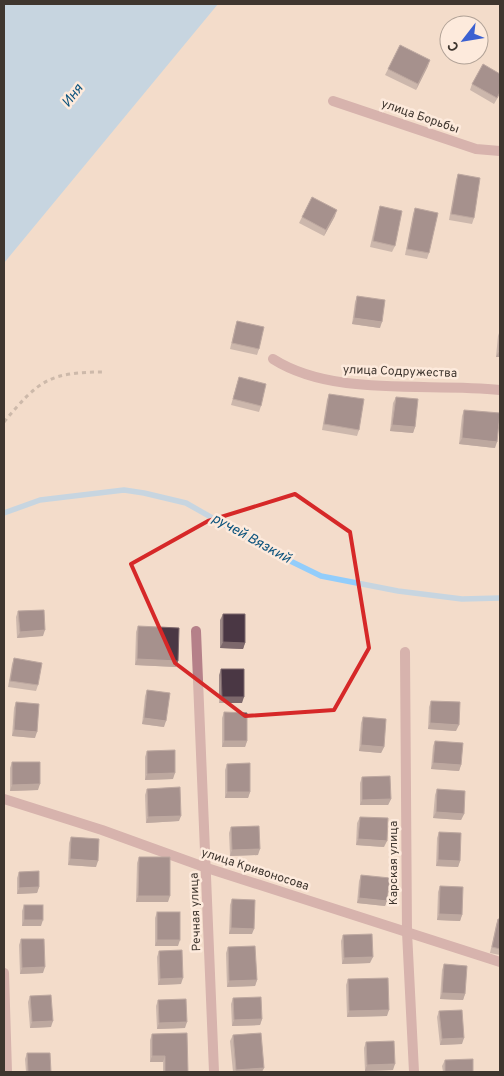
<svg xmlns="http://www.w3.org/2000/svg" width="504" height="1076" font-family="Overpass,sans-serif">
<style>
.water{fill:#92cdfb}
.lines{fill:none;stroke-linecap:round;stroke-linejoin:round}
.stream{stroke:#92cdfb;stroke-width:5.5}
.path{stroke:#a08f83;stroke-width:3;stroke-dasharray:4 4;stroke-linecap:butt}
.street{stroke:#b58089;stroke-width:10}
.wall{fill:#9e8a88}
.shaded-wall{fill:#7d686c}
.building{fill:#4a3744;stroke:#7d686c}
.marked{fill:none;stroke:#d62828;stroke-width:4;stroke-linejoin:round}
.labels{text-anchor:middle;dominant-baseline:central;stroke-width:5;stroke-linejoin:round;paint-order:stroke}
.street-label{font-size:12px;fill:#3f362f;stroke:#fdeadc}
.water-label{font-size:14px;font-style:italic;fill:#0c537d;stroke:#fdeadc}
</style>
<rect width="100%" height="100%" fill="#f3dccb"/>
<polygon class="water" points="4,4 218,4 4,263"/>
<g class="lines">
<polyline class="stream" points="4,513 40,500 124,490 144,493 186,503 276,554 321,576 398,591 462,599 500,598"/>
<path class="path" d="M4,422C39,380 49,372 105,372"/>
<g class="street">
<polyline points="333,101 476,149 500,151"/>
<path d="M273,359C334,398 429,382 500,390"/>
<polyline points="196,631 214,1072"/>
<polyline points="405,652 407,932 414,1072"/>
<polyline points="4,799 102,830 207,868 500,962"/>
<polyline points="4,973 7,1072"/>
</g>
</g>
<g class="wall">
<polygon points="428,66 416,90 385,75 388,69"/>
<polygon points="500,74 500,94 494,104 470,90 472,84"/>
<polygon points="458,174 474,218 472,224 449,220 456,180"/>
<polygon points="380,206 395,246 392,252 370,247 378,212"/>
<polygon points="415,208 429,253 427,259 405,255 413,214"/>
<polygon points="335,216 324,236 299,223 302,217"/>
<polygon points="357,296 380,328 352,324 355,302"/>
<polygon points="237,321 259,349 257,355 230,349 235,327"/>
<polygon points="500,330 500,357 496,357 498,336"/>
<polygon points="239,377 261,406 259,412 231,405"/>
<polygon points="329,394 359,430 357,436 322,430 327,400"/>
<polygon points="396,397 415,427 413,433 390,431 393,403"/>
<polygon points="464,410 495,448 459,444 462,416"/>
<polygon points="18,611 43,636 17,638 16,617"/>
<polygon points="223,614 245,643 243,649 220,648 220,620"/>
<polygon points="138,626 178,661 176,667 135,665 136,632"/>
<polygon points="14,658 38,685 36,691 8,687 12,664"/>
<polygon points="221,669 242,703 219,703 219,675"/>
<polygon points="147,690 164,727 142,724 145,696"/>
<polygon points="431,701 456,731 428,729 429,707"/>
<polygon points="16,702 35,738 12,736 14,708"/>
<polygon points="224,712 247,741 245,747 222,747 222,718"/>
<polygon points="363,717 384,747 381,753 359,751 361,723"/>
<polygon points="435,741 461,765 459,771 431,769 433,746"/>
<polygon points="147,751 173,779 145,780 145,757"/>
<polygon points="12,762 38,790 10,791 10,768"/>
<polygon points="227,764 250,792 248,798 225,798 225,770"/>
<polygon points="362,777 391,799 388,805 360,805 360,783"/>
<polygon points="147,789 179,821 146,823 145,795"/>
<polygon points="437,789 464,814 461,820 433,818 435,795"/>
<polygon points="360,817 384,847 356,845 357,823"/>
<polygon points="231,827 258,855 230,856 229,833"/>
<polygon points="439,832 460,861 458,867 436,866 437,838"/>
<polygon points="71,837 96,867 68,865 69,843"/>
<polygon points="139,857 168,902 136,902 137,863"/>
<polygon points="19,872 39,887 37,893 17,894 17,878"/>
<polygon points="361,875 387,901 385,906 357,903 359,881"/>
<polygon points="440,886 462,915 460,921 437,920 438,892"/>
<polygon points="232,899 252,934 229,934 230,905"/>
<polygon points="24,905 41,926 22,926 22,911"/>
<polygon points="157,912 178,946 155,946 155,918"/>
<polygon points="498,919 500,919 500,955 490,953 496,925"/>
<polygon points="343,935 370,963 342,964 341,941"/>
<polygon points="21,939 43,973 20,974 19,945"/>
<polygon points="228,947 257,980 255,986 227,987 226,953"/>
<polygon points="159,951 181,984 158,985 157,957"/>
<polygon points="444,964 465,994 463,1000 440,999 442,970"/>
<polygon points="348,979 387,1016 347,1017 346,985"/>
<polygon points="30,996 51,1027 30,1028 28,1002"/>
<polygon points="233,998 262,1019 260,1025 232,1026 231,1004"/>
<polygon points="158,1000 185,1028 157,1029 156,1006"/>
<polygon points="439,1011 462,1044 440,1045 437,1017"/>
<polygon points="152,1034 188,1072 163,1072 163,1062 150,1062 150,1040"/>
<polygon points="233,1035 262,1072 233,1072 230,1041"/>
<polygon points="366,1042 393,1070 365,1071 364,1048"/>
<polygon points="27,1053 51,1072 26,1072 25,1059"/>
<polygon points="445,1060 473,1072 443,1072 442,1066"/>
</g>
<g class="shaded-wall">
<polygon points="430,60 428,66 416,90 418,84"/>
<polygon points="337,210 335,216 324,236 326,230"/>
<polygon points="354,318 382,322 380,328 352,324"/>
<polygon points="499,351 500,351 500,357 496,357"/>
<polygon points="392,425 415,427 413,433 390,431"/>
<polygon points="462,438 497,442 495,448 459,444"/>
<polygon points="45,630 43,636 17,638 20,632"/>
<polygon points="223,642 245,643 243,649 220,648"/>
<polygon points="137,659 178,661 176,667 135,665"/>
<polygon points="222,697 244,697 242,703 219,703"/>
<polygon points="144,718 166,721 164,727 142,724"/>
<polygon points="430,723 459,725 456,731 428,729"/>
<polygon points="14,730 37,732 35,738 12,736"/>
<polygon points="224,741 247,741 245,747 222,747"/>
<polygon points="361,745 384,747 381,753 359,751"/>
<polygon points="433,763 461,765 459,771 431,769"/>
<polygon points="175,773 173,779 145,780 147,774"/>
<polygon points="40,784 38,790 10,791 12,785"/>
<polygon points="227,792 250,792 248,798 225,798"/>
<polygon points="391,799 388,805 360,805 362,800"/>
<polygon points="436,812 464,814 461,820 433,818"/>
<polygon points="181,816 179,821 146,823 148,817"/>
<polygon points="358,839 387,841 384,847 356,845"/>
<polygon points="260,849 258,855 230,856 232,850"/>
<polygon points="70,859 98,861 96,867 68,865"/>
<polygon points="438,860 460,861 458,867 436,866"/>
<polygon points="39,887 37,893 17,894 19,888"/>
<polygon points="138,896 170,896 168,902 136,902"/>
<polygon points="359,898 387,901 385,906 357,903"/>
<polygon points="439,914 462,915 460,921 437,920"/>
<polygon points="24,920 43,920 41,926 22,926"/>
<polygon points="231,928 254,929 252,934 229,934"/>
<polygon points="157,940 180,940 178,946 155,946"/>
<polygon points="373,957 370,963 342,964 344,958"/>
<polygon points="45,967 43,973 20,974 22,968"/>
<polygon points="183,978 181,984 158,985 160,979"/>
<polygon points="257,980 255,986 227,987 229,981"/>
<polygon points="442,993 465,994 463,1000 440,999"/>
<polygon points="389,1010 387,1016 347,1017 349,1011"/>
<polygon points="262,1019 260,1025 232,1026 234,1020"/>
<polygon points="53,1021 51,1027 30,1028 32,1022"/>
<polygon points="187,1022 185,1028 157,1029 159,1023"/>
<polygon points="464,1038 462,1044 440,1045 442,1039"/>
<polygon points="152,1056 165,1056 163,1062 150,1062"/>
<polygon points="395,1064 393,1070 365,1071 367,1065"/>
<polygon points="264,1068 262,1072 235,1072 236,1070"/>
</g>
<g class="building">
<polygon points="400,45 430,60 418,84 388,69"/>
<polygon points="483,64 500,74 500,92 497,98 472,84"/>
<polygon points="458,174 480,178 474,218 451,214"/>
<polygon points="312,197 337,210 326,230 302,217"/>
<polygon points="380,206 402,211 395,246 373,241"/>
<polygon points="415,208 438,213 429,253 407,249"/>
<polygon points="357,296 385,300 382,322 354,318"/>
<polygon points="237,321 264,327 259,349 232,343"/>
<polygon points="500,330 500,351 499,351"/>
<polygon points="239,377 266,384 261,406 233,399"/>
<polygon points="329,394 364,399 359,430 324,424"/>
<polygon points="396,397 418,399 415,427 392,425"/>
<polygon points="464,410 500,413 497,442 462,438"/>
<polygon points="44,610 45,630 20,632 18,611"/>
<polygon points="223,614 245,614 245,643 223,642"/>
<polygon points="138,626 179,628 178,661 137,659"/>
<polygon points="14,658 42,663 38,685 10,681"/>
<polygon points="221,669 244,669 244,697 222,697"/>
<polygon points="147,690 170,693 166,721 144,718"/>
<polygon points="431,701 460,702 459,725 430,723"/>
<polygon points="16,702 39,704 37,732 14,730"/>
<polygon points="224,712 247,713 247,741 224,741"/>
<polygon points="363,717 386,719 384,747 361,745"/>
<polygon points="435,741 463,743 461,765 433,763"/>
<polygon points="175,750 175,773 147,774 147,751"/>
<polygon points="12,762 40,762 40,784 12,785"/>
<polygon points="250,763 250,792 227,792 227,764"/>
<polygon points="390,776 391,799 362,800 362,777"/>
<polygon points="180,787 181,816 148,817 147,789"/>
<polygon points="437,789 465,791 464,814 436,812"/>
<polygon points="360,817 388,818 387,841 358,839"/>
<polygon points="259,826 260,849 232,850 231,827"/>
<polygon points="439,832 461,833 460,861 438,860"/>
<polygon points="71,837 99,839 98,861 70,859"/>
<polygon points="139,857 170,857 170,896 138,896"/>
<polygon points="39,871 39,887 19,888 19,872"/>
<polygon points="361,875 390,878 387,901 359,898"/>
<polygon points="440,886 463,887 462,915 439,914"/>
<polygon points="232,899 255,900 254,929 231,928"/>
<rect x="24" y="905" width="19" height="15"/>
<rect x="157" y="912" width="23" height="28"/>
<polygon points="498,919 500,919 500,949 492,947"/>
<polygon points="372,934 373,957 344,958 343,935"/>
<polygon points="21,939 44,939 45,967 22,968"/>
<polygon points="255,946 257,980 229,981 228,947"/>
<polygon points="182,950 183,978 160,979 159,951"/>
<polygon points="444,964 467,966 465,994 442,993"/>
<polygon points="388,978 389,1010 349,1011 348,979"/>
<polygon points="51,995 53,1021 32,1022 30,996"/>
<polygon points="261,997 262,1019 234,1020 233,998"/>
<polygon points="186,999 187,1022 159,1023 158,1000"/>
<polygon points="462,1010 464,1038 442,1039 439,1011"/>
<polygon points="187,1033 188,1072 165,1072 165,1056 152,1056 152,1034"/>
<polygon points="261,1033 264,1068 236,1070 233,1035"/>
<polygon points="394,1041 395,1064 367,1065 366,1042"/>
<polygon points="27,1053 50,1053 51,1072 28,1072"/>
<polygon points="473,1059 473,1072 445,1072 445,1060"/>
</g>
<path d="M0 0H504V1076H0ZM295,494L350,532L369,648L334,710L245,716L175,663L131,564L208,521Z" fill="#f3dccb" fill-opacity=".55" fill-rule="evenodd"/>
<path class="marked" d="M295,494L350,532L369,648L334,710L245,716L175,663L131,564L208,521Z"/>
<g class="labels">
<g class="street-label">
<text transform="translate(420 117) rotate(19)">улица Борьбы</text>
<text transform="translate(400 372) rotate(2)">улица Содружества</text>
<text transform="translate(394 863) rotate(-90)">Карская улица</text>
<text transform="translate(255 870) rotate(18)">улица Кривоносова</text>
<text transform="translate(196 912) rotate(-92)">Речная улица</text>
</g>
<g class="water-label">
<text transform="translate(73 96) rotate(-53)">Иня</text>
<text transform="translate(251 539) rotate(29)">ручей Вязкий</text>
</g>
</g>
<rect width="504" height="1076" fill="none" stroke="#3f362f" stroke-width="10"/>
<g transform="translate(464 40) rotate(239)"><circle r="24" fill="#fdeadc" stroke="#b1a297"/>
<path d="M0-4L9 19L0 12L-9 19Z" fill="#3b60d1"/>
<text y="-8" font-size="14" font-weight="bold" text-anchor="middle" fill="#3f362f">С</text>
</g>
</svg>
